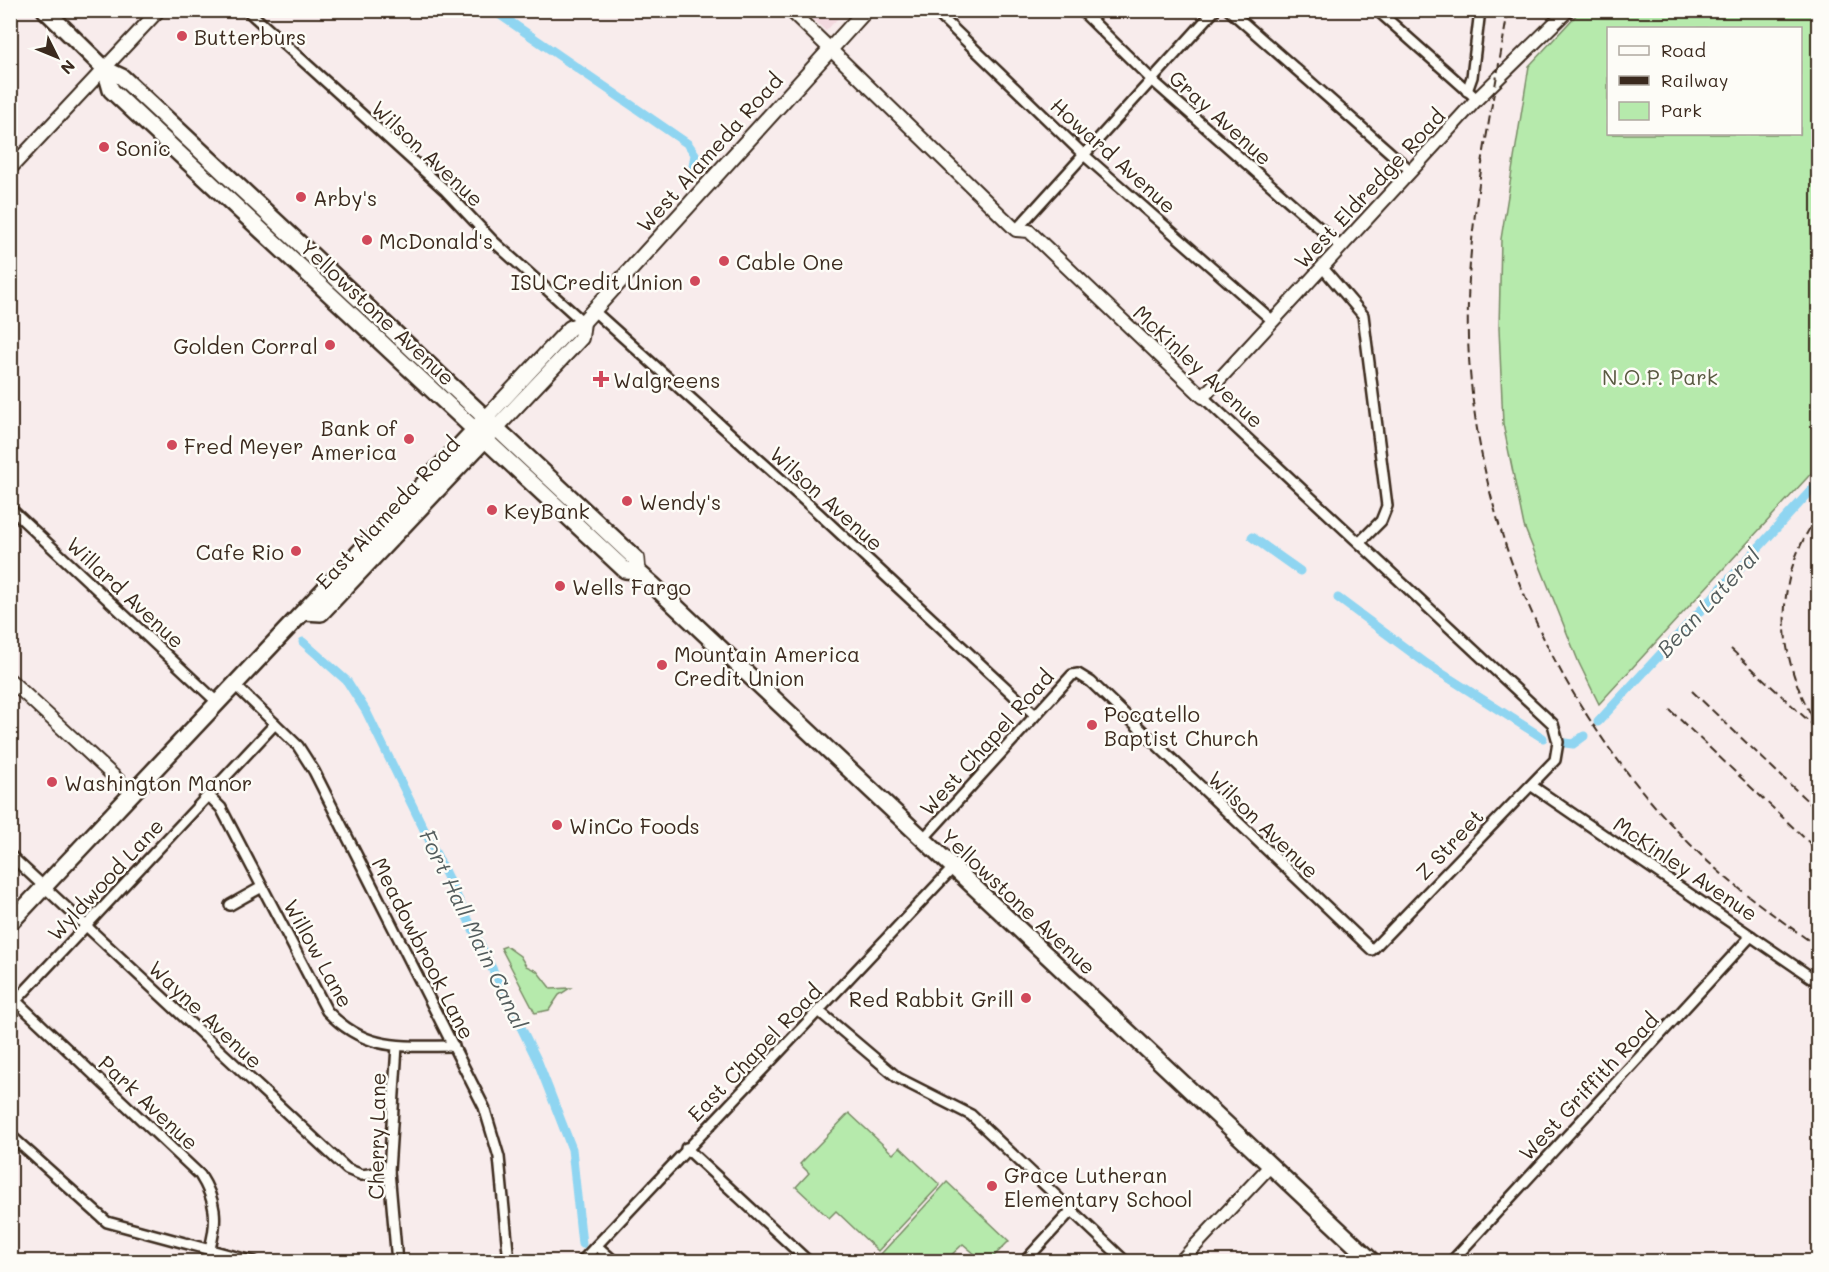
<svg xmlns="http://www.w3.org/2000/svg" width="1829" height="1272" font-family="Mali,sans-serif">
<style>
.built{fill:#f3d9df}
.green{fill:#b6eaac;stroke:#788a65;stroke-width:1.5;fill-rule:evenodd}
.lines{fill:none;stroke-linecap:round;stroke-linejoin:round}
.canal{stroke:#8fd5f1;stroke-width:9}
.minor-casing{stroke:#3b2a1e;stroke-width:14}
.tertiary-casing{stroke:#3b2a1e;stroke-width:16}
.secondary-casing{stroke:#3b2a1e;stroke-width:18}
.primary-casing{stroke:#3b2a1e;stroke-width:20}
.minor{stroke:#fdfcf7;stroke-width:9}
.tertiary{stroke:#fdfcf7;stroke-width:12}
.secondary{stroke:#fdfcf7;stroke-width:14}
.primary{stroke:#fdfcf7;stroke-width:15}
.rail{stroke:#3b2a1e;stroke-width:2;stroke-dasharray:9 4.5;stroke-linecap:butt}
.poi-dot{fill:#d1495b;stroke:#fdfcf7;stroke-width:2}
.labels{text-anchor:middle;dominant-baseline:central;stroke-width:5;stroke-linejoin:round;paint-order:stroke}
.poi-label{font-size:21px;fill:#3b2a1e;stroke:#fdfcf7;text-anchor:start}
.street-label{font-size:21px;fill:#3b2a1e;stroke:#fdfcf7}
.park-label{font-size:21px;fill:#5a5a42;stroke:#fdfcf7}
.water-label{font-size:22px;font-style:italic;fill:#545d5d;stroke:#fdfcf7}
</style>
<rect width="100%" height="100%" fill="#f8ecec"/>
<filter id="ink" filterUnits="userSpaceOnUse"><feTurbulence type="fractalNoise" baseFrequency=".0167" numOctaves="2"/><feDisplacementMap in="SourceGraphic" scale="12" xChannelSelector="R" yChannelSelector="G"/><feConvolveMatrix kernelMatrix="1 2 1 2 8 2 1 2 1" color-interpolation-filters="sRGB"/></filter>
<g filter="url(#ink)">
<polygon class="built" points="804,11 845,11 826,31"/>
<g class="green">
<path d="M1580,11H1818V466L1599,704L1579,663L1524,526L1503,424L1499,328L1501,239L1529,66ZM1800,28V134H1608V28Z"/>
<polygon points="506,946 520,956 526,966 537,971 551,989 570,988 559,995 549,1010 535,1013 501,948"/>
<polygon points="849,1113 893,1154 900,1147 940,1185 878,1251 836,1211 829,1218 796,1187 809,1173 800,1164"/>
<polygon points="947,1182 1009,1241 989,1261 983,1261 963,1244 945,1261 889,1261 881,1254"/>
</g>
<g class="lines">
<g class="canal">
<polyline points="493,10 688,144 695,154 693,167"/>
<polyline points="1252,537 1300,571"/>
<polyline points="1338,598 1427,664 1543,738"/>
<polyline points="303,642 347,681 366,711 538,1062 572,1149 582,1244"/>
<polyline points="1598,722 1818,483"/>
<polyline points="1565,743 1573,744 1584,736"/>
</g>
<defs>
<g id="minor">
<polyline points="247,10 445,190 493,241 583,322"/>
<polyline points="934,10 1084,155 1273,321"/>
<polyline points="1081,10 1152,80 1341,247"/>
<polyline points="1229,10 1411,171"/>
<polyline points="1377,10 1477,99"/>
<polyline points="1467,91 1472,77 1480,10"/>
<polyline points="1016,230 1215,10"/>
<polyline points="1323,268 1363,315 1387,506 1381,521 1360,542"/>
<polyline points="594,311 816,511 1034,714"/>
<polyline points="10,508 218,703"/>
<polyline points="235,685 298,746 314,771 484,1107 499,1157 509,1262"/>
<polyline points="1532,786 1818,982"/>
<path d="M209,796L221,808L327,1011C366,1052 402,1046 454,1046"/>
<polyline points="923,839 1072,675 1078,674 1091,682 1372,950 1555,760 1558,742 1553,724 1203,397"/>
<polyline points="10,855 347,1169 362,1175 389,1171"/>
<polyline points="230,905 262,887"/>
<path d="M16,1001L200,1175C216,1200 218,1220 210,1248"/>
<polyline points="10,1007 275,724"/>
<polyline points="820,1012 898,1078 971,1115 1126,1262"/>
<polyline points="397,1046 389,1171 397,1262"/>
<polyline points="10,1135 107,1222 255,1262"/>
<polyline points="686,1148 809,1262"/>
<polyline points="597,1246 615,1262"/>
<polyline points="1189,1254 1197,1262"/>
<polyline points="581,1262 953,868"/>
<polyline points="1024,1262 1072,1210"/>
<polyline points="1451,1262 1751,936"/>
</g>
<g id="tertiary">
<polyline points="790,10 1016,230 1029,231 1203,397 1477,99 1568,10"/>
<polyline points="10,169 159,10"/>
<polyline points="10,680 132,793"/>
<polyline points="1180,1262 1270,1166"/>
</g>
<g id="secondary">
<polyline points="486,418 570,328 583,322 866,10"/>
<polyline points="496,428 581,338 583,322"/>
</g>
<g id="primary">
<polyline points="45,10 105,69 122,77 636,559 637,571"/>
<polyline points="105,69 111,90 625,570 637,571 653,585 1373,1262"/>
<polyline points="304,612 321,613 490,434"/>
<polyline points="10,923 481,423"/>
</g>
</defs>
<use href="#minor" class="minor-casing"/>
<use href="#tertiary" class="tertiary-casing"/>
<use href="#secondary" class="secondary-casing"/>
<use href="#primary" class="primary-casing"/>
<use href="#minor" class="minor"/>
<use href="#tertiary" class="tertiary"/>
<use href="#secondary" class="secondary"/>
<use href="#primary" class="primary"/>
<g class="rail">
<path d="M1508,10C1491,118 1465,229 1468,338C1475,534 1561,719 1701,855C1737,890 1778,918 1818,947"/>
<path d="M1818,516C1771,581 1776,660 1818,726"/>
<polyline points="1731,649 1812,724"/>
<polyline points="1692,691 1818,811"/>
<polyline points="1670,710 1818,851"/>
</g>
</g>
</g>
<g class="poi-dot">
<circle cx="182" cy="36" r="6"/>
<circle cx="104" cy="147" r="6"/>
<circle cx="301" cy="197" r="6"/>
<circle cx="367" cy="240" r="6"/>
<circle cx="724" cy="261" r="6"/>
<circle cx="695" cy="281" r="6"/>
<circle cx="330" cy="345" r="6"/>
<path d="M598 370h6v6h6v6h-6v6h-6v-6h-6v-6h6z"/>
<circle cx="409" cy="439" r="6"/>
<circle cx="172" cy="445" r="6"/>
<circle cx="627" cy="501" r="6"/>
<circle cx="492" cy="510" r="6"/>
<circle cx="296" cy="551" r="6"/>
<circle cx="560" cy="586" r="6"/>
<circle cx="662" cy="665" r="6"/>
<circle cx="1092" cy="725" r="6"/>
<circle cx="52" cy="782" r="6"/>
<circle cx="557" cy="825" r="6"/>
<circle cx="1026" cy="998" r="6"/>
<circle cx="992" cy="1186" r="6"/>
</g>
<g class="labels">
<g class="poi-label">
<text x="194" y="36">Butterburs</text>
<text x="116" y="147">Sonic</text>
<text x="313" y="197">Arby's</text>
<text x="379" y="240">McDonald's</text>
<text x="736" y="261">Cable One</text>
<text x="683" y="281" text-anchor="end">ISU Credit Union</text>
<text x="318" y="345" text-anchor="end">Golden Corral</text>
<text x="613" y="379">Walgreens</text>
<text x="397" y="427" text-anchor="end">Bank of<tspan x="397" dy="24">America</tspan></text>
<text x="184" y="445">Fred Meyer</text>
<text x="639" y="501">Wendy's</text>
<text x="504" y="510">KeyBank</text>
<text x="284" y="551" text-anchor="end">Cafe Rio</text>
<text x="572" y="586">Wells Fargo</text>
<text x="674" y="653">Mountain America<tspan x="674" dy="24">Credit Union</tspan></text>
<text x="1104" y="713">Pocatello<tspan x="1104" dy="24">Baptist Church</tspan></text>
<text x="64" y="782">Washington Manor</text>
<text x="569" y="825">WinCo Foods</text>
<text x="1014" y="998" text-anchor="end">Red Rabbit Grill</text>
<text x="1004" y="1174">Grace Lutheran<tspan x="1004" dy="24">Elementary School</tspan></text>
</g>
<g class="street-label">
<text transform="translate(1221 117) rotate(42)">Gray Avenue</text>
<text transform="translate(709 152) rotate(-48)">West Alameda Road</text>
<text transform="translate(428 153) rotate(43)">Wilson Avenue</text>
<text transform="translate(1114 155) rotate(42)">Howard Avenue</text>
<text transform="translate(1369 188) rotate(-47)">West Eldredge Road</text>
<text transform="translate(378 312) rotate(43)">Yellowstone Avenue</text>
<text transform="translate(1199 366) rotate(43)">McKinley Avenue</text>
<text transform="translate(827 498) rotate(42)">Wilson Avenue</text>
<text transform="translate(387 512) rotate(-47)">East Alameda Road</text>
<text transform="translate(126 592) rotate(43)">Willard Avenue</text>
<text transform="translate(986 742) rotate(-48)">West Chapel Road</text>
<text transform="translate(1264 824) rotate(44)">Wilson Avenue</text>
<text transform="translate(1449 844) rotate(-47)">Z Street</text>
<text transform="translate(1686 868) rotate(34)">McKinley Avenue</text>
<text transform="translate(105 879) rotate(-47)">Wyldwood Lane</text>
<text transform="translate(1019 901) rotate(43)">Yellowstone Avenue</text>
<text transform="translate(424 948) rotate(63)">Meadowbrook Lane</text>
<text transform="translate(319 953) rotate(61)">Willow Lane</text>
<text transform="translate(206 1014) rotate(43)">Wayne Avenue</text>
<text transform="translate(754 1052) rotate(-46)">East Chapel Road</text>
<text transform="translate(1588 1086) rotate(-47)">West Griffith Road</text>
<text transform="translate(149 1102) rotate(43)">Park Avenue</text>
<text transform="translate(376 1136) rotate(-89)">Cherry Lane</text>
</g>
<g class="park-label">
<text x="1660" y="376">N.O.P. Park</text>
</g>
<g class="water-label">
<text transform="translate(1708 602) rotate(-47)">Bean Lateral</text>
<text transform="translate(474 929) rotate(64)">Fort Hall Main Canal</text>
</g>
</g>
<rect width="1829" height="1272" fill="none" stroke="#fdfcf7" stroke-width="36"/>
<rect x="18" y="18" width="1793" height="1236" fill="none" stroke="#3b2a1e" stroke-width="2" filter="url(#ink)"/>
<rect x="1607" y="27" width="195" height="108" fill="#fdfcf7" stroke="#afa8a0" stroke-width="1.5"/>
<rect x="1619" y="46" width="30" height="9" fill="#fdfcf7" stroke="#afa8a0" stroke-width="1.5"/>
<text x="1661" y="57" font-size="18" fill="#3b2a1e">Road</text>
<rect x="1619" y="76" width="30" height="9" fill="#3b2a1e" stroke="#afa8a0" stroke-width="1.5"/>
<text x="1661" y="87" font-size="18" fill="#3b2a1e">Railway</text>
<rect x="1619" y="102" width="30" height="18" fill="#b6eaac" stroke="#afa8a0" stroke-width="1.5"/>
<text x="1661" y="117" font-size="18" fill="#3b2a1e">Park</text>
<g transform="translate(57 57) rotate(133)" stroke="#fdfcf7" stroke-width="4.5" paint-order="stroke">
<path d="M0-4.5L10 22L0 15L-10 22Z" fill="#3b2a1e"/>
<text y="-9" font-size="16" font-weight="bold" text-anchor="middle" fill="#3b2a1e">N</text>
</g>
</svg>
